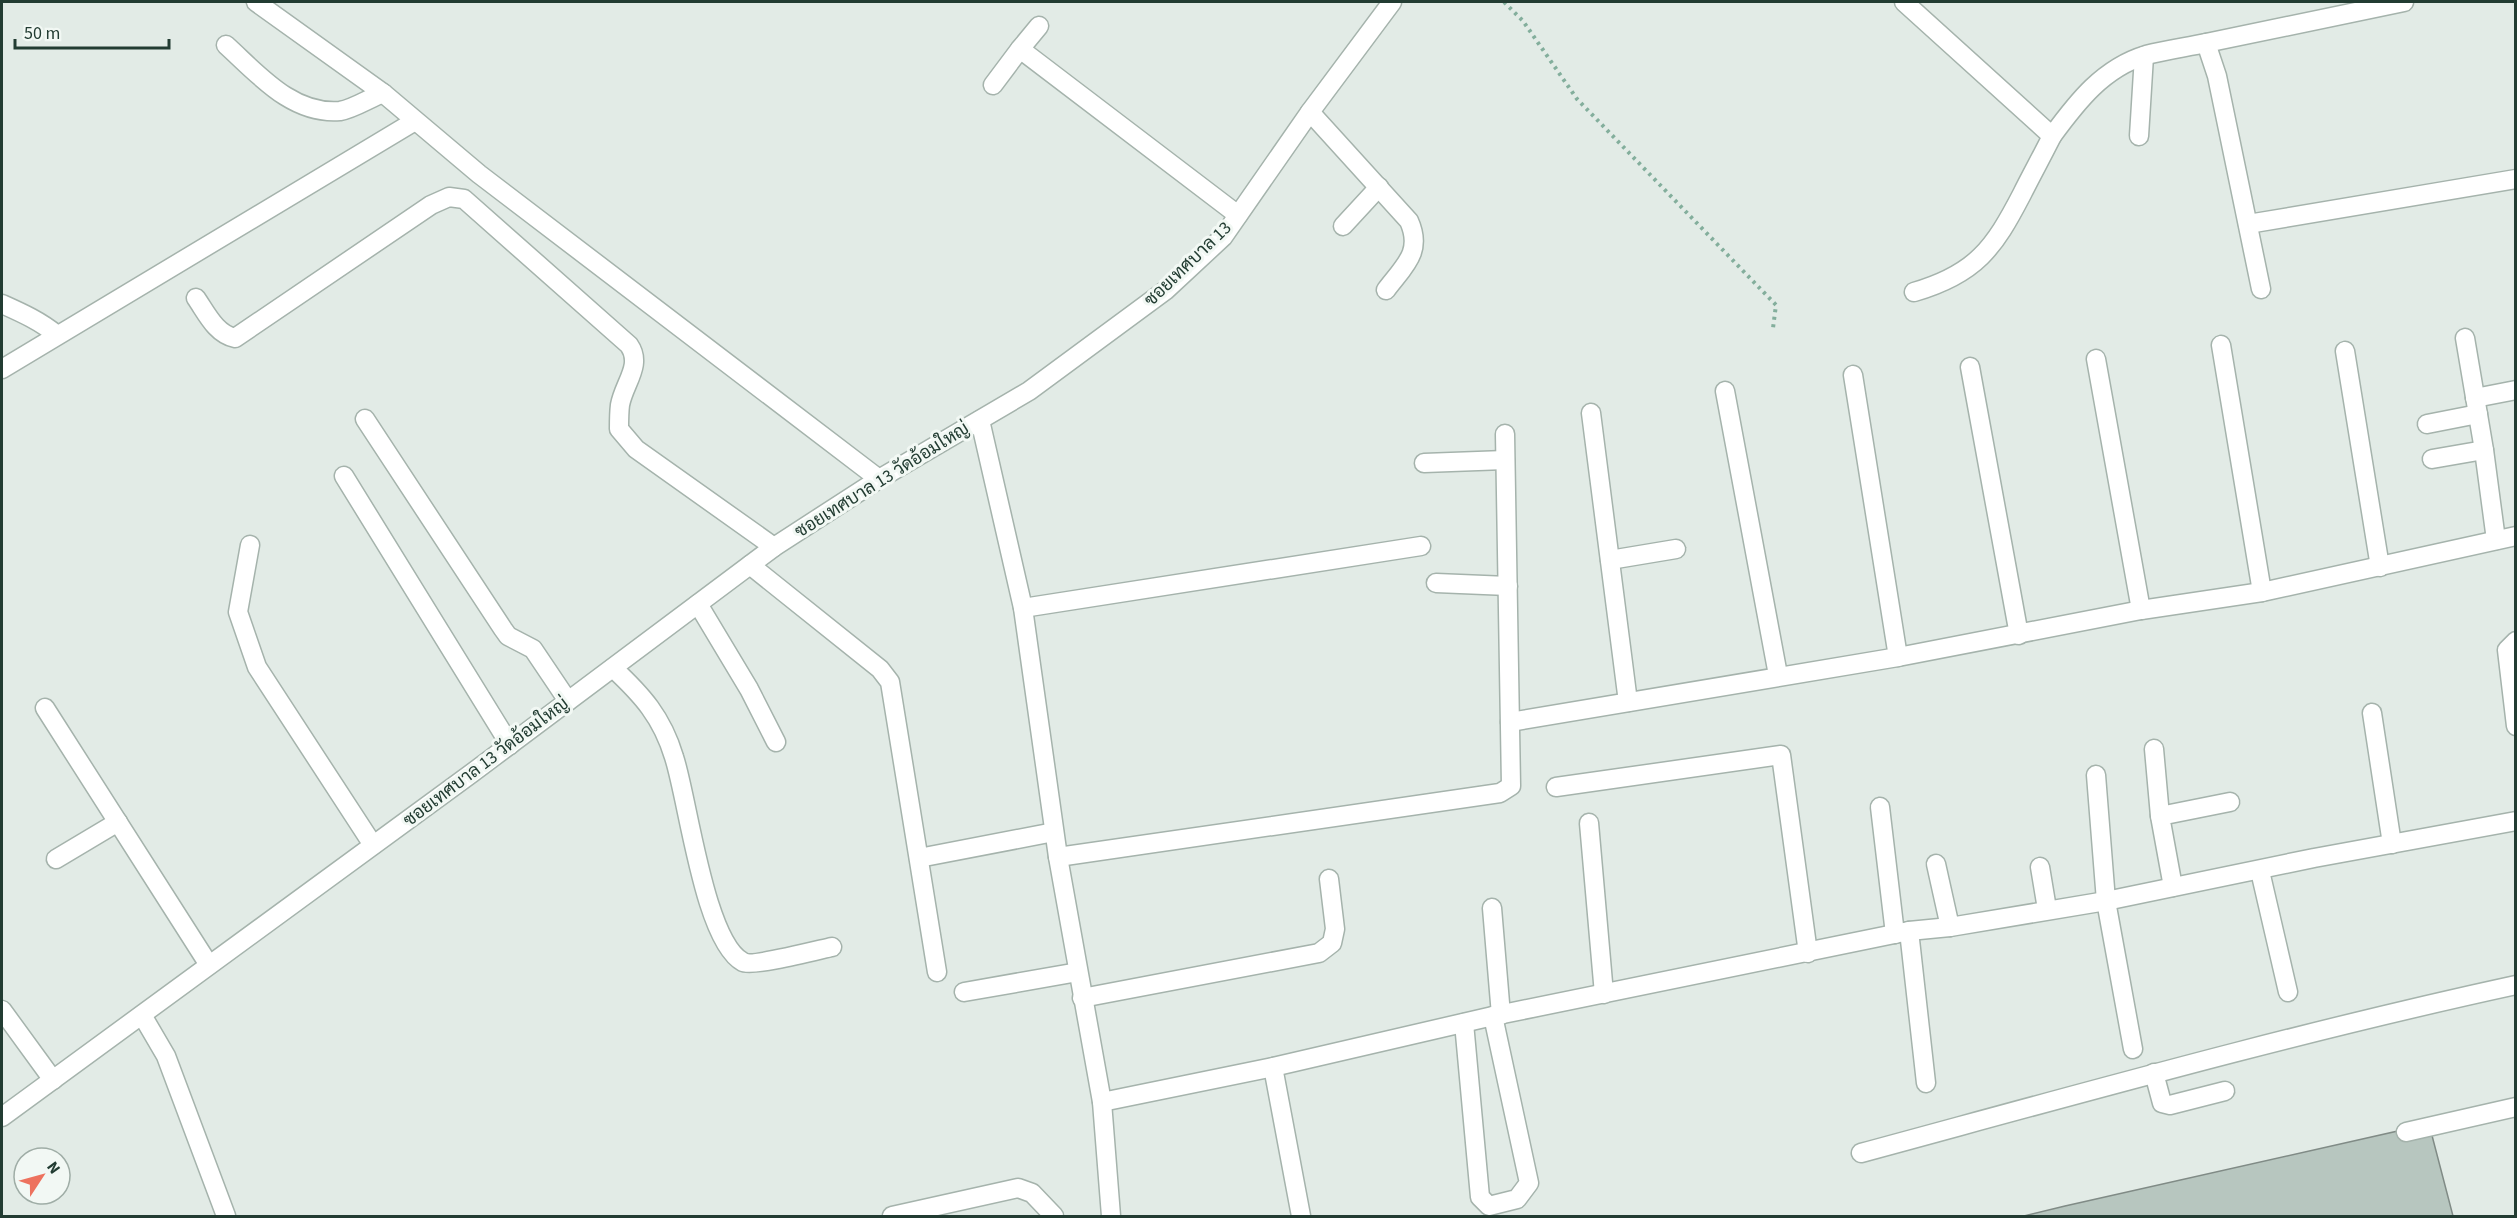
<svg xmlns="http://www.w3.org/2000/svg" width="2517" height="1218" font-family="'Source Sans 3',Sarabun,sans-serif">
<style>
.building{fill:#b7c6bf;stroke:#808b86;stroke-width:1.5}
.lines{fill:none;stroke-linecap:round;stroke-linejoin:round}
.minor-casing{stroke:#a5b3ac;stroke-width:21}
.path{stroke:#83ae9c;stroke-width:4;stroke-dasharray:3 4.5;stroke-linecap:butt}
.minor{stroke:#fff;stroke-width:18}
.labels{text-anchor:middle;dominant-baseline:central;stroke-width:6;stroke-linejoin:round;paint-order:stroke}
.street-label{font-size:18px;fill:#223c32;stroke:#f2f8f4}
</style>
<rect width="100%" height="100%" fill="#e2ebe6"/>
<polygon class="building" points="2429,1124 2453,1216 2024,1216 2065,1206"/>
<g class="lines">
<defs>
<g id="minor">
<polyline points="256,2 383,93 479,174 879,479"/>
<path d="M1904,2L2052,136C2077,102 2103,68 2146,55C2166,50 2187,47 2206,43L2217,76L2261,289"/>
<polyline points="1039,26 1020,49 1238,215"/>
<polyline points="2206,43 2404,2"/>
<path d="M226,45C258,74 292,115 340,111C353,109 370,98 383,93"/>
<polyline points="993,85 1020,49"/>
<path d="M1310,112L1409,221C1423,252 1404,266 1386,290"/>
<polyline points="2139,136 2144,56"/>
<polyline points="2248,224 2516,179"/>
<polyline points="1343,226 1379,187"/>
<path d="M1914,292C1976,274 1994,248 2022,194C2032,174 2042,156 2052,136"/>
<path d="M196,298C207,314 216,334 235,338L431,205L449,197L464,199L629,345C643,365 624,383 620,405C619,413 619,421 619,429L636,449L774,547"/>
<path d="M2,304C22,313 40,321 57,335"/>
<polyline points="2465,338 2484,450 2496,540"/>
<polyline points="2221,345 2262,592"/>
<polyline points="2345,351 2380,567"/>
<polyline points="2096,359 2141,610"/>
<polyline points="1970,367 2019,635"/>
<polyline points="2,369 415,121"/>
<polyline points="1853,375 1898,657"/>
<polyline points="1725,391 1778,675"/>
<polyline points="2475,398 2516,390"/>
<polyline points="1591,413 1628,702"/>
<polyline points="365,419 503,629 508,636 533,649 568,701"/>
<polyline points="980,420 1023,608 1058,857 1102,1102 1111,1216"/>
<polyline points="2427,424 2478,414"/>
<polyline points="2432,459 2484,450"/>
<polyline points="1424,463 1505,460"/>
<polyline points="344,476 510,745"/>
<polyline points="250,545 238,612 257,667 373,845"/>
<polyline points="1610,560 1676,549"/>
<polyline points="750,565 880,669 890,682 937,972"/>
<polyline points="1436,583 1508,586"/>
<polyline points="698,604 749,689 776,742"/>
<polyline points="1023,608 1421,546"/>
<polyline points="2516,641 2507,650 2516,726"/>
<path d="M613,668C642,695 662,717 674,757C688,799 704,941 743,962C752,967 818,950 832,947"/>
<polyline points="45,708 209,965"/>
<polyline points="2372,713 2392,844"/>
<polyline points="1510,722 1898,657 2141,610 2262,592 2516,536"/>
<polyline points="2154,749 2160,816"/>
<polyline points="2096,775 2106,901 2133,1049"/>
<polyline points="1556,787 1781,755 1808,953"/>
<polyline points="1880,807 1895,934"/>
<polyline points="1589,823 1604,994"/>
<polyline points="1058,857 1500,793 1511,786 1505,434"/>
<polyline points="919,858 1054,832"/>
<polyline points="56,859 118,822"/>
<polyline points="1936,864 1950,927"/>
<polyline points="2040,867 2047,909"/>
<polyline points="2260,871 2288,992"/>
<polyline points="2173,887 2160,816 2230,802"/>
<polyline points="1492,908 1501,1015"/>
<polyline points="1909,931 1926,1083"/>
<polyline points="964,992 1078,972"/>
<polyline points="1082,998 1319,953 1332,943 1335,929 1329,879"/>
<polyline points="2,1010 53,1080"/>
<polyline points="142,1015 166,1056 226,1216"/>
<polyline points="1464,1023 1480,1197 1489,1206 1517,1199 1529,1183 1493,1016"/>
<polyline points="1273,1067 1301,1216"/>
<polyline points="2154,1073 2162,1103 2170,1105 2225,1091"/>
<polyline points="1102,1102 1273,1067 1493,1016 1909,931 1950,927 2106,901 2314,858 2516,821"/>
<polyline points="2,1117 472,773 774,547 879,479 1029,391 1166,290 1223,237 1310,112 1392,2"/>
<polyline points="2406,1132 2516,1107"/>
<path d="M1861,1153C2079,1094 2295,1033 2516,985"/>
<polyline points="892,1216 1018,1188 1032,1193 1054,1216"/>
</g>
</defs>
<use href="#minor" class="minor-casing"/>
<polyline class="path" points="1504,2 1523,21 1577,99 1776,305 1773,328"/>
<use href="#minor" class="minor"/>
</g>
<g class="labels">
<g class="street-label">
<text transform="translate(1188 264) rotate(-44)">ซอยเทศบาล 13</text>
<text transform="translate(882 480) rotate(-32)">ซอยเทศบาล 13 วัดอ้อมใหญ่</text>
<text transform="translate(486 762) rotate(-37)">ซอยเทศบาล 13 วัดอ้อมใหญ่</text>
</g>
</g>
<rect width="2517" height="1218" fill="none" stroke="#223c32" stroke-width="6"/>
<g transform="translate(42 1176) rotate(54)"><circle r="28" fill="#f2f8f4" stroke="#9fada6" stroke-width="1.5"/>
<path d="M0-4.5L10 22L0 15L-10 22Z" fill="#ed725e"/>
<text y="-9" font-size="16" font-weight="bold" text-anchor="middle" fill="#223c32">N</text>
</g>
<path d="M15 39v9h154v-9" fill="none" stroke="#223c32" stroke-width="3"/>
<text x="24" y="39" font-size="18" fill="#223c32" stroke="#f2f8f4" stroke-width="4.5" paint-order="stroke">50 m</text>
</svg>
